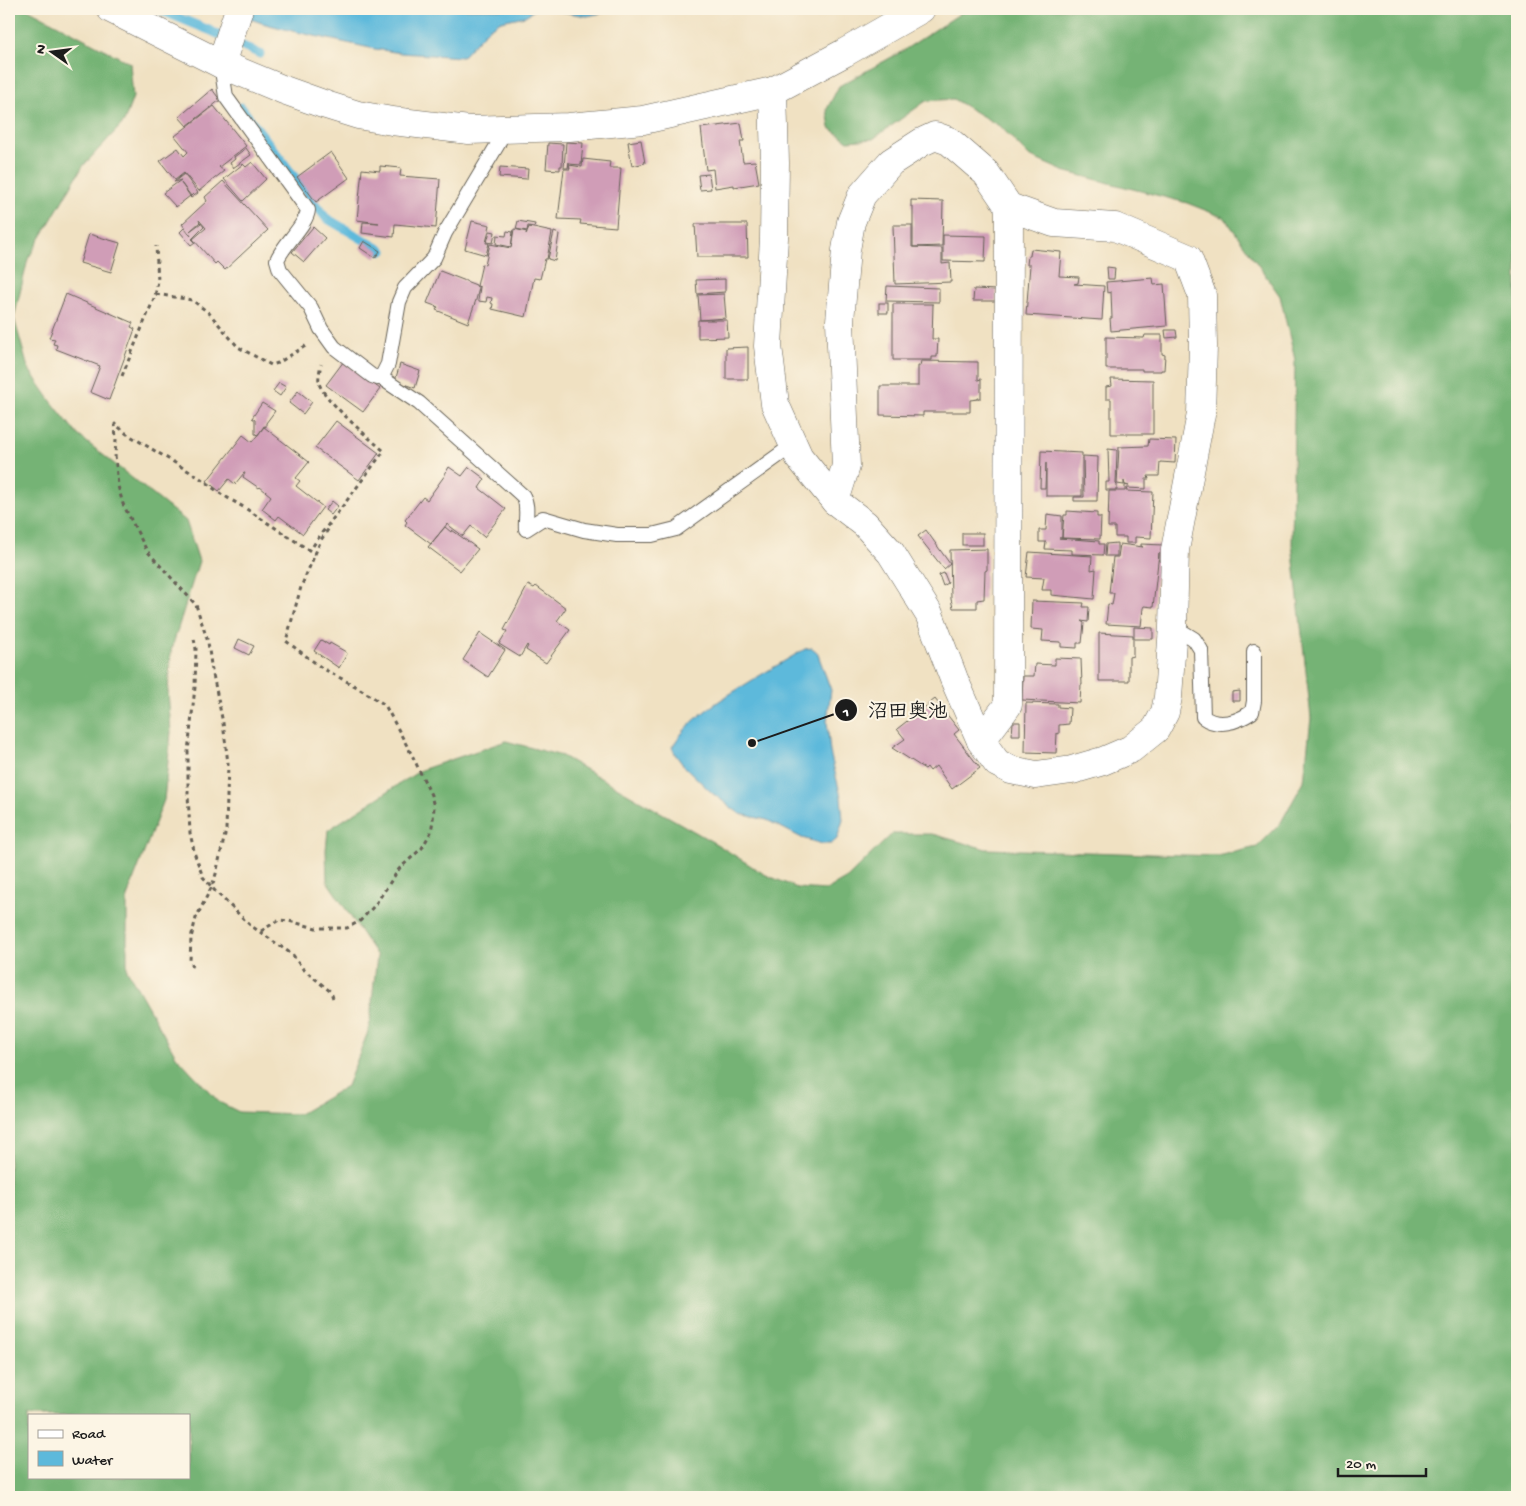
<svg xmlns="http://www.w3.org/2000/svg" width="1526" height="1506" font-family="'Gochi Hand','Klee One',sans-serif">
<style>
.forest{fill:#74b375;stroke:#486848;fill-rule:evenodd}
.water{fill:#5db9db;stroke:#3c6a7c}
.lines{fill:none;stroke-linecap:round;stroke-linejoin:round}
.stream{stroke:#5db9db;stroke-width:9}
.building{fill:#d09db7}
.service-casing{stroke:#666156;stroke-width:16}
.minor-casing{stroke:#666156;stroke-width:29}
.path{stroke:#666156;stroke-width:3;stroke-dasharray:4 4;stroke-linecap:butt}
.service{stroke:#fff;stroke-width:14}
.minor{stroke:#fff;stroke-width:28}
.leader{fill:none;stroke:#1c1c1c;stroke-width:2}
.callout-dot{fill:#1c1c1c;stroke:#fcf5e5;stroke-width:2}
.mark-label{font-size:15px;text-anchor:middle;font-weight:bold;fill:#fff}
.callout-label{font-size:20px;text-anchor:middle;font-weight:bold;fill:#1c1c1c;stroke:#fcf5e5;stroke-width:4;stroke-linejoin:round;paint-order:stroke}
</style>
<rect width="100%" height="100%" fill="#fcf5e5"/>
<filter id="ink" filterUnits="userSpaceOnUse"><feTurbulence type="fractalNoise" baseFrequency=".02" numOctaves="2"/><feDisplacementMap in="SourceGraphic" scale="10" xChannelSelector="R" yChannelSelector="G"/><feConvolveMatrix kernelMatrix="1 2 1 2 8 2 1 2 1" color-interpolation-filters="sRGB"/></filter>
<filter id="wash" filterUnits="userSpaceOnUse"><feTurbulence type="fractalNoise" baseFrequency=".0096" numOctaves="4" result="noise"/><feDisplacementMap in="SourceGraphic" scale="20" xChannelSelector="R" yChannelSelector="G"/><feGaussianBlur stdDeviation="1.12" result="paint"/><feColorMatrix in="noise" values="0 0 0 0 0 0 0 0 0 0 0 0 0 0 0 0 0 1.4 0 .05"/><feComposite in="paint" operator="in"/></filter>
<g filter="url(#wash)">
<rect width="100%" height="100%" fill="#f0e1c2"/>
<path class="forest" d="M9,9H28L130,63L133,97L124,122L83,166L28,259L14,318L28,368L51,401L78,435L186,521L199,561L171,651L168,691L171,732L164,800L127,897V970L176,1056L219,1102L239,1112L299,1114L347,1086L369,1029L377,956L327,881L326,850L328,830L421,770L506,741L562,756L718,845L764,874L797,888L826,890L847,878L892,834H932L986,849L1218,856L1257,847L1280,824L1304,781L1311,718L1292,543L1295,360L1280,296L1225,218L1187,203L1063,171L1029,156L1001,127L953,99L926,101L873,139L848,141L830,128L827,109L839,86L901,52L967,9H1517V1497H9ZM29,1415H189V1477H29Z"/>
<g class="water">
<polygon points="222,9 536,9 525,16 501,21 488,29 462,57 401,53 375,49 296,32 262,23"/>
<polygon points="546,9 621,9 587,16"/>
<path d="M812,648L817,652L831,690L827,721L830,752L841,797L843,820L837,839L831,844H822L802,838L767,820L740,814L712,793L683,765L675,754L672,747C688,721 712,705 738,689C760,675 783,662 805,649Z"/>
</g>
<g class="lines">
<g class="stream">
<polyline points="157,9 209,30 260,54"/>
<polyline points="241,107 326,218 383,251"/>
</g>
</g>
<g id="blocks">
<g class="building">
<polygon points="212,89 220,100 187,126 179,117"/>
<polygon points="214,106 246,146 219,167 224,171 199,191 184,173 175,180 160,161 178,148 184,156 188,152 175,136"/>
<polygon points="741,123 744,141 740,141 743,162 755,161 759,183 734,187 734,185 715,188 713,169 706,170 701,128"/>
<polygon points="641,140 645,163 632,166 628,142"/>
<polygon points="566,142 583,143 581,165 569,164 569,162 568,168 564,168"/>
<polygon points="548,143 563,144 562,166 560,166 560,170 546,169"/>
<polygon points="246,148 251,155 233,168 230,163 235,159 234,157"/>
<polygon points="331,152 349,178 316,202 297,177"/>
<polygon points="583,159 610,162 609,168 621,168 616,227 580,224 581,220 558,219 564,169 570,169 569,165 582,167"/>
<polygon points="252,162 266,179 243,201 224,179 243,164 246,167"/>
<polygon points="380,166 401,168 400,176 440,179 436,228 395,224 394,237 362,233 363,222 379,223 357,220 362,169 380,171"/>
<polygon points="500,167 528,169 527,179 499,177"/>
<polygon points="184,174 198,193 191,198 190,197 193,194 191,196 181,183 190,196 176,207 163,193 181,180 174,182"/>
<polygon points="709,174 711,189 700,190 698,175"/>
<polygon points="223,181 268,230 225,270 217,262 215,264 193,239 206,228 199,220 200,222 190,231 201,223 204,227 192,239 195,242 191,245 180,232 184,228 191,236 182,224 207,201 205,197"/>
<polygon points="911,200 943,201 942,246 913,247 913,207 911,207"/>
<polygon points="472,221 490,225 486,243 489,243 486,255 465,249"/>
<polygon points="518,221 535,224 534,227 528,226 527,231 516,229"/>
<polygon points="695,224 747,224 748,257 697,257"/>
<polygon points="893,225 912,225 912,247 942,248 942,264 950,263 951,282 895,284"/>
<polygon points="313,227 325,238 304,262 292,252"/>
<polygon points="529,227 552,232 547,259 545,259 540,279 534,278 526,317 492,309 493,304 491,303 492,298 487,297 486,302 478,301 480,287 477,286 482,264 485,265 490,244 511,248 514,229 527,232 526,234"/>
<polygon points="490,231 495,232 493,243 487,242"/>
<polygon points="507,231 513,232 511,247 496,244 497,235 506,236"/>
<polygon points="554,232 559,234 555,261 548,259"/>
<polygon points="89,234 120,243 111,272 80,263"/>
<polygon points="943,235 986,236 985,262 943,261"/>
<polygon points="364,241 380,251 375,258 360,248"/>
<polygon points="1031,249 1061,252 1059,276 1079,277 1078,283 1074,284 1104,286 1102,320 1026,315 1030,265 1027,265 1028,256 1030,256"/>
<polygon points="1107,267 1115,268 1114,279 1108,279"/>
<polygon points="440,271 476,285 476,286 479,288 476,300 468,323 436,310 438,307 427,303"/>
<polygon points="1153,278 1154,285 1164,284 1167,326 1111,331 1110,318 1112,318 1111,292 1107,293 1106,282"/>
<polygon points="725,279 725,292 697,294 696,280"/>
<polygon points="887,286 939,288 939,302 886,301"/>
<polygon points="974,289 997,290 996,301 973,301"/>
<polygon points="66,294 133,323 131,327 135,329 109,400 90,392 100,366 56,349 57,345 53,344 55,339 49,338"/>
<polygon points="724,294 726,318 700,320 698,295"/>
<rect x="879" y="303" width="9" height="10"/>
<polygon points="893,304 933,304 932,339 938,339 937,357 932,357 932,360 893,360"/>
<polygon points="698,320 727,320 728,337 698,338"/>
<polygon points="1165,330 1176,330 1177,337 1166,338"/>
<polygon points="1145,335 1162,335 1162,354 1165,355 1164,370 1161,370 1161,371 1142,371 1142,369 1106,369 1106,337 1144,338"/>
<polygon points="748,347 748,379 726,379 726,348"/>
<polygon points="344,361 380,389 363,412 326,385"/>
<polygon points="921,361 978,362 978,380 981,379 981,398 978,398 978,399 970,400 970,412 923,412 923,416 880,415 880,386 918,386 918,366 920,366"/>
<polygon points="400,364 420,371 415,388 395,381"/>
<polygon points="1111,379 1153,380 1153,434 1111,434 1111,399 1106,399 1106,387 1112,386"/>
<polygon points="279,383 286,387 280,396 273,391"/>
<polygon points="298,391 312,402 303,414 289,403"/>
<polygon points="262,403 275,411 266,423 266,427 264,426 258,435 255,434 255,420 252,418"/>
<polygon points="336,421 379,453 359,480 315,448"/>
<polygon points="264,427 309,462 296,478 300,481 296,486 323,507 303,534 279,516 276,520 262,509 271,496 260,487 259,488 243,477 245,473 244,473 235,484 229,479 219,491 207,481 243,435 252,442"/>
<polygon points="1149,439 1176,440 1175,463 1160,462 1159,476 1148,476 1149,479 1146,479 1146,489 1127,488 1126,491 1153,492 1151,538 1135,537 1135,543 1126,543 1126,537 1115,537 1115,527 1108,527 1109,491 1125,491 1125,485 1129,486 1125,485 1124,481 1124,485 1117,484 1119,447 1148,446"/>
<polygon points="1108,449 1117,450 1116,484 1117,485 1117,490 1106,490 1106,482 1109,482"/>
<polygon points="1041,451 1082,453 1082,496 1046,496 1046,463 1045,488 1040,488"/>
<polygon points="1083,456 1098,457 1097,501 1074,501 1074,497 1084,497"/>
<polygon points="449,467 462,476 469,467 485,479 479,488 506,509 484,537 471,526 463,536 447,524 431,544 405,525 407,522 405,520 423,497 427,500 445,475 445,474"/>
<polygon points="332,501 338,506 331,515 325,510"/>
<polygon points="1067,511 1097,513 1097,517 1101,517 1100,539 1062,538 1064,515 1067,515"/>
<polygon points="1047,514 1062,516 1062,538 1059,538 1099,541 1099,544 1104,544 1103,555 1072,554 1072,550 1045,549 1046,542 1039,542 1039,530 1046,530"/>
<polygon points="445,527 451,532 452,530 478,549 460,571 428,547"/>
<polygon points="926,530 950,564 944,569 918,536"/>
<rect x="962" y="533" width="21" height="12"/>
<polygon points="1117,543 1117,556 1105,556 1106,544"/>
<polygon points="1120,544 1143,547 1141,546 1141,544 1163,545 1162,561 1159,561 1159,553 1153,607 1144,606 1143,608 1141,626 1106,624 1108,604 1112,605 1114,593 1109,593 1113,557 1118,557"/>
<polygon points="987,549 987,570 985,571 984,599 977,600 977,608 953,608 951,599 950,550"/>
<polygon points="1029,552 1092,556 1091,570 1096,569 1094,599 1051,595 1051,590 1042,590 1044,578 1026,577"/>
<polygon points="944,573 948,583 943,586 939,575"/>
<polygon points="528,585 534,588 536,586 566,608 557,621 570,630 546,663 526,650 528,646 527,645 520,657 499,644 507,631 504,630"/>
<polygon points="1032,601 1084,603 1083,607 1089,607 1088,622 1081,621 1084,623 1082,643 1077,643 1077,648 1061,647 1061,642 1042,641 1043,630 1031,629"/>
<polygon points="1134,627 1153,628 1153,639 1134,639"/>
<polygon points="480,633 505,650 488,677 463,660"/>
<polygon points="1099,633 1133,635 1133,656 1129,657 1129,681 1099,681"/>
<polygon points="239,639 254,646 249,655 235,648"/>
<polygon points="321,640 329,645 330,643 346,652 347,654 339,668 314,651"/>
<polygon points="1055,658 1081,659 1082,685 1081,685 1080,703 1022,700 1023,676 1034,676 1035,664 1055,665"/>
<polygon points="1240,691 1240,701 1232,701 1232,692"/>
<polygon points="935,699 959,730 954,734 980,768 952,789 936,766 930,771 927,767 925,769 892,748 905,739 897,729"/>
<polygon points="1026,703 1058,704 1058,707 1070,708 1069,724 1059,725 1059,734 1057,733 1056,753 1025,752"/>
<polygon points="1013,722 1020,722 1020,735 1012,735"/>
</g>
</g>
</g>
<g filter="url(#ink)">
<use href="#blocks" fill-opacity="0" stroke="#666156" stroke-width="1"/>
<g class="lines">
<defs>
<g id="service">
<path d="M221,64L226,97L308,210C307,224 283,245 277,260L280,270L311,308L321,329L334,347L372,376L378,378L383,374L388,364L399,302L405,288L434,258L445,233L498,144L504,129"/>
<path d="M380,377L419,403L523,496C529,506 525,518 526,529L543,518L584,530L617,535H652L676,529L793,445"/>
<path d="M1173,626L1194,639L1201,650L1203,717C1218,728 1237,722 1252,712L1254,701V651"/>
</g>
<g id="minor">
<polyline points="111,9 221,64 284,90 326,105 358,115 392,121 469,130 569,127 643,120 773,91 844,53 921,9"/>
<polyline points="221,64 239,9"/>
<polyline points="773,91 775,163 774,238 768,346 775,404 799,457 835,501 865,524 891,553 929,614 954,679 981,741 997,763 1011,770 1036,775 1072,770 1103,761 1131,749 1156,729 1165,712 1168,697 1173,626 1175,550 1201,414 1203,346 1202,295 1188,258 1115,227 1054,223 1009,207"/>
<polyline points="835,501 846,466 840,321 846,250 851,222 862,195 891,162 922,142 935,136 949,141 986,173 1009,207 1008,705 981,741"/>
</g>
</defs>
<use href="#service" class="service-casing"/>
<use href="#minor" class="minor-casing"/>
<g class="path">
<polyline points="156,294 192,300 209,313 238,347 271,365 278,363 307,345"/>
<polyline points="122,376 155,296 158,281 156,246"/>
<path d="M313,546L321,534L342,507L384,451C371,440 322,398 319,383C318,378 320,369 321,364"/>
<polyline points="194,639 196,649 195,687 188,752 188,794 190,833 195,855 203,877 216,892 250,925 293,955 302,968 331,992 334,1001"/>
<polyline points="261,931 279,920 289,921 316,928 347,928 360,921 375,905 399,869 422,848 431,832 433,820 434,807 431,795 413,757 385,705 357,687 322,668 286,641 301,587 321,540 329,528 329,524"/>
<polyline points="193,967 190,961 191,938 196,918 212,886 216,874 226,830 228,763 223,723 211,665 208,642 196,605 147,551 123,504 118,486 115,455 116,440 115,424 127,434 200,478 221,494 245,508 315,554"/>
</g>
<use href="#service" class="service"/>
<use href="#minor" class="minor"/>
</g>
</g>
<path class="leader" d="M752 743L846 710"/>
<g class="callout-dot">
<circle cx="752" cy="743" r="5"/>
<circle cx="846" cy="710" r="12"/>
</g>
<g class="mark-label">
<text x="846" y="716">1</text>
</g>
<g class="callout-label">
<text x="908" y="717">沼田奥池</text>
</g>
<rect width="1526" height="1506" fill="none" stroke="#fcf5e5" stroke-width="30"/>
<rect x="28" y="1414" width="162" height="65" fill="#fcf5e5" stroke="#a29e95"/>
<rect x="38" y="1430" width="25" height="8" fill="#ffffff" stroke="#a29e95"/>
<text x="72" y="1438" font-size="15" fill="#1c1c1c">Road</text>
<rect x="38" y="1451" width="25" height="15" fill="#5db9db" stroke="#a29e95"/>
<text x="72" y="1464" font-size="15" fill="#1c1c1c">Water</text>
<g transform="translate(52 52) rotate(284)" stroke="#fcf5e5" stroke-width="4" paint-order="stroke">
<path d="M0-4L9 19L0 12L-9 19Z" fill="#1c1c1c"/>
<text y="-8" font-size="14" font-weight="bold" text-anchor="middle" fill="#1c1c1c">N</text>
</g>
<path d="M1338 1468v8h88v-8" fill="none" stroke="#1c1c1c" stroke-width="2.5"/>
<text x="1346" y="1468" font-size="15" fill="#1c1c1c" stroke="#fcf5e5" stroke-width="4" paint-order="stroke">20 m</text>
</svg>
